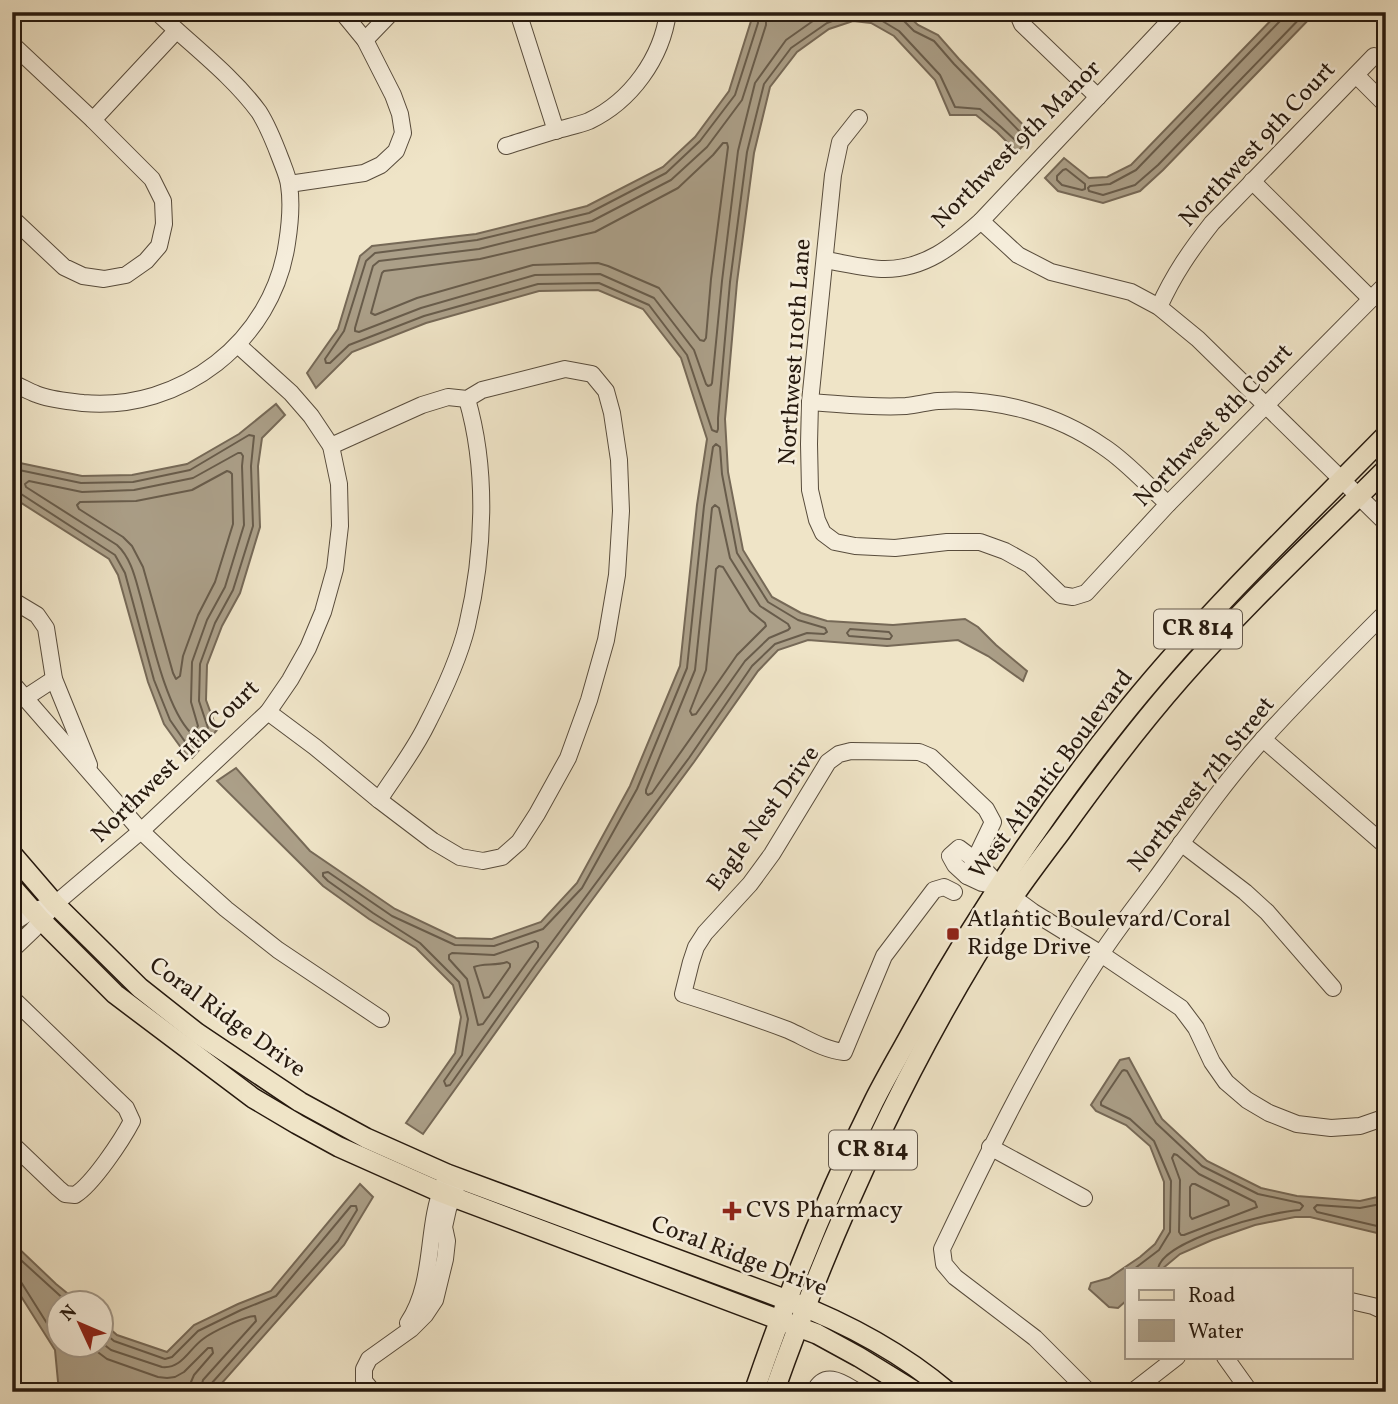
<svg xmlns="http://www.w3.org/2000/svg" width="1398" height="1404" font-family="Vollkorn,serif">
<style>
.water{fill:#ab9f88;stroke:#766957;stroke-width:2}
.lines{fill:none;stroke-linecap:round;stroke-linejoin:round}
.shore{stroke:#685c4b;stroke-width:2}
.minor-casing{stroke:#584c3c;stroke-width:18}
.major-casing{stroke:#26190e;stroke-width:22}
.minor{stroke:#f5eddb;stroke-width:16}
.major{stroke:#efe4c7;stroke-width:19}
.poi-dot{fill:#8f2418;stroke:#f5eddb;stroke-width:2.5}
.labels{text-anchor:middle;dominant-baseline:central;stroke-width:5;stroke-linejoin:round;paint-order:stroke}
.shield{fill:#f5eddb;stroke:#64594c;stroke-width:2}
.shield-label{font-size:23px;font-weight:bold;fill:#26190e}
.street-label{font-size:24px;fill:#26190e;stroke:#f5eddb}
.poi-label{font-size:24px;fill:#26190e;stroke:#f5eddb;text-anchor:start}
</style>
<rect width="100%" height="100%" fill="#efe4c7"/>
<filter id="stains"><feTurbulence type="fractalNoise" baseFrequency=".00286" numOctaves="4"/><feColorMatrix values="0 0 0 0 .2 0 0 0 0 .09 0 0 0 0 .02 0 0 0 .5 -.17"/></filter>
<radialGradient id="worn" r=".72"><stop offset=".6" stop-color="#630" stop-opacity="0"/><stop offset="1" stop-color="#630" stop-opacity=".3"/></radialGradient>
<g class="water">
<polygon points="751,12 904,12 918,25 938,35 959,59 1033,135 1017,152 997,132 976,115 950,115 935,80 894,36 871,23 853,21 829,29 797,52 770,87 754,153 737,282 725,419 728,472 743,550 772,597 801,613 827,621 893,625 965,619 978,627 996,645 1027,671 1023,681 988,656 958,640 887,646 808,640 778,650 758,671 694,762 541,969 423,1134 406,1123 455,1053 461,1017 453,985 416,948 369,919 323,886 217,781 236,768 310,851 395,909 456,938 492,939 541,922 577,883 630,786 680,666 697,505 707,439 681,358 643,309 598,290 539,291 426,323 352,352 316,388 307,373 338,329 360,256 372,246 476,234 587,206 663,167 695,137 729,91 751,21"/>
<polygon points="1279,12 1316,12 1163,170 1140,191 1103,203 1058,191 1045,178 1064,158 1089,178 1107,177 1131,165"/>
<polygon points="276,404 285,415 262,438 258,466 260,527 240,593 222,626 207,665 206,700 217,730 192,758 187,756 164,724 148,682 118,575 109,559 12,497 12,458 20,463 82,476 132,475 187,464 239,434"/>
<polygon points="1129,1058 1162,1119 1207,1161 1261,1188 1297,1196 1360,1201 1386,1195 1386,1232 1377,1233 1310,1217 1295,1217 1255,1225 1212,1240 1180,1254 1162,1269 1127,1269 1127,1300 1118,1308 1109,1307 1089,1289 1091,1283 1109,1278 1140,1257 1155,1244 1164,1229 1164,1182 1150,1146 1126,1125 1096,1111 1091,1105 1120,1060"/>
<polygon points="360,1184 373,1197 344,1245 214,1392 59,1392 55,1350 12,1282 12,1242 56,1284 78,1302 60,1302 60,1344 102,1344 102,1322 117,1335 167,1352 194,1325 238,1304 271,1291"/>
</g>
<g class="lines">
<g class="shore">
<polyline points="757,12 758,23 735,95 700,141 666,173 589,213 477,240 375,253 366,261 344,331 325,359 326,363 330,363 349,345 424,316 538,284 599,283 649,305 687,355 712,430 717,432 718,429 718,418 730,282 747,152 764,84 791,48 827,23 851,14 874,16 899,31 940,75 955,107 980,109 1001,127 1015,140 1018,140 1021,137 1021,133 954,64 934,41 914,31 903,20 900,12"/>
<polyline points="766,12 766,25 742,100 707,147 671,180 592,221 479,249 379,261 373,266 355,328 355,331 359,332 421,308 535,275 600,274 654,298 694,350 706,384 708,386 711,385 712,383 722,281 738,151 755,83 786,40 820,16 830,12"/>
<polyline points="1283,12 1281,20 1136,170 1110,184 1090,186 1088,188 1089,191 1103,195 1135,185 1158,165 1306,12"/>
<polygon points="723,143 727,143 728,147 711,279 706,338 704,341 700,340 659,288 608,266 598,263 533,265 417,298 375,315 371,313 382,273 384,271 480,259 595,232 678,188 713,155"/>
<polygon points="1066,169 1085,184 1085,189 1082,190 1062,185 1057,180 1057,176 1063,170"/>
<polygon points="716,444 720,447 722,474 737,553 768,602 798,620 825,628 827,632 824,634 807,633 775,644 752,666 689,758 535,965 450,1085 446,1086 444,1081 462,1055 468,1019 459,982 420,943 373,913 328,881 323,876 323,873 328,872 392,916 455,945 494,946 543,929 582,888 637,789 687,668 704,506 713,447"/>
<path d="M238,453H241L243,456L242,466L244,525L225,587L207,620L192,662L191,702L198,726L194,732L191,733C165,707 150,631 140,595C135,577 131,558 117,545L26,487L25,484L29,481L82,492L134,490L193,478Z"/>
<polyline points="12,466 19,470 81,483 133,482 190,470 249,435 254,436 251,466 253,526 233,590 215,623 200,664 199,701 208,728 193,747 188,746 170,720 154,680 125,573 115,555 18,492 12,491"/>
<polygon points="227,471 230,472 232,474 233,524 215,582 198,615 183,656 180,676 176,679 173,673 143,567 132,546 123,537 79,509 77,505 80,502 136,501 192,490"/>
<polygon points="715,505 719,508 730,558 760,606 788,624 790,628 788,630 769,638 745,661 652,793 648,795 646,793 646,790 695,670 712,508"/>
<polygon points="719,566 723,567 750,611 765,623 766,626 737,655 696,714 692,715 690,711 706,670 716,569"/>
<polygon points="850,629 889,632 892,636 890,639 887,639 849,636 847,633"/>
<polygon points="535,941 538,943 538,947 483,1024 478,1025 467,979 449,959 449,955 452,953 494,955"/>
<path d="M507,962L510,964V967L489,997L484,998L474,967C483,963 496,966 507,962Z"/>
<polygon points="1174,1154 1177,1155 1199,1174 1255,1202 1257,1207 1184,1235 1181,1235 1179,1232 1180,1180 1172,1158"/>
<polygon points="1192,1184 1195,1184 1228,1201 1229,1205 1192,1219 1190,1216 1190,1187"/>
<polyline points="1386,1203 1360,1208 1317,1205 1314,1208 1317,1212 1377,1226 1386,1225"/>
<polyline points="12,1252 67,1302"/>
<path d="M1134,1269L1159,1250L1170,1232L1171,1181L1154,1141L1130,1119L1101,1105V1102L1122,1071L1124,1070L1127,1071L1156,1123L1202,1166L1258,1194L1300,1203L1303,1206L1300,1210C1273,1211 1162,1240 1158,1269"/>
<polyline points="12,1278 17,1279 21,1282 60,1344"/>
<polyline points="102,1331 114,1341 165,1359 172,1357 198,1331 241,1310 276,1296 351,1206 356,1206 357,1210 338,1241 211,1384 209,1392"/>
<path d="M102,1343L111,1350L162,1367C182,1369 189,1349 203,1339C212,1332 245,1316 255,1316L256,1321L203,1380L200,1392"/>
<polyline points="87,1344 107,1359 158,1377 167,1378 175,1377 184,1372 208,1348 212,1348 213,1353 194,1375 191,1382 190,1392"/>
</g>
<defs>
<g id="minor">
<polyline points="518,12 556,131"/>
<polyline points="1017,12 1022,24 1098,97"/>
<polyline points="365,40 392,12"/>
<polyline points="12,44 93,120 152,179 163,201 164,224 159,246 146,261 126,275 104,279 83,276 64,267 12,218"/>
<polyline points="1356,75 1386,105"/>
<polyline points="859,118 840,142 833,175 810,402 809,444 810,490 817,520 823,533 835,542 855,546 895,548 947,542 980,542 1005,551 1030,565 1061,595 1073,597 1086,593 1168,504 1386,284"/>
<polyline points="93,120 176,31"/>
<path d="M506,146C523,141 540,135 558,130C568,127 579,125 589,121C631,101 662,58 668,12"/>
<polyline points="1252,181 1371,299"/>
<polyline points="289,184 364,173 381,165 396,151 403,133 400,114 393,95 365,40 342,12"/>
<polyline points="981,221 1018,255 1051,272 1131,292 1159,307 1198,339 1386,523"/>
<path d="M825,260C844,263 866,269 885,269C925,269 953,246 981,221L1178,12"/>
<path d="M1159,307C1174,274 1190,251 1212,223L1374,56"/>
<path d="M12,383C20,386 28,391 36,394C50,400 68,401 83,403C181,412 273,341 287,243C290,224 292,204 289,185C288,177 284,168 281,160C275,144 268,126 259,112C231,74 191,45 157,12"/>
<path d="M810,402C842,404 874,408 906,406C917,405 927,402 938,401C996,397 1057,414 1104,447C1127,462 1147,485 1168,504"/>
<polyline points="12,600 37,615 46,628 54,679 89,765"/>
<polyline points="12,683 141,831 179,867 226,909 278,950 381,1019"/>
<polyline points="25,698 54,679"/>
<polyline points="268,712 315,747 379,800 433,841 460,857 483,861 502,857 519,842 537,814 568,758 589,700 606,640 617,575 621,511 619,460 612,413 606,391 592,374 565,369 482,390 467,399 448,397 422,405 331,446"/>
<polyline points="1263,739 1386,846"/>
<path d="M379,800C395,775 414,751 427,724C443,693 459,659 467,626C484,554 488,471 467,399"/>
<polyline points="1181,843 1245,892 1267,912 1333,988"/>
<path d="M998,886C987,870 975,859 959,848L950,856L955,865L967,876L982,883L998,886L1033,912L1101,954L1181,1008L1196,1028L1212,1062L1226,1082L1247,1100L1269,1113L1297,1124L1331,1128L1360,1126L1386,1117"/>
<path d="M954,892L944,887L934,890L884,956L844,1052C824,1050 806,1038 788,1030C753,1017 718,1005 683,994L691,962L696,947L705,933L750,884L772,854L828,762L839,754L851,751L919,752L931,757L986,809L993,822L967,876"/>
<path d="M12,925C21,916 30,911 42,908"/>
<polyline points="12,950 33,930 55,904 141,831 268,712 290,680 308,648 323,612 335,569 340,526 339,484 331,446 311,416 291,393 238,345"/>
<path d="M12,998L126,1108L132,1121C122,1140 93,1184 75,1195L65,1194L58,1188L12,1144"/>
<polyline points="990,1147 1084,1198"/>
<polyline points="1351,1301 1373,1306 1386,1312"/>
<path d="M408,1323C436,1281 425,1228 444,1183"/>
<polyline points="1225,1357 1250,1392"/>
<polyline points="373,1392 364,1381 364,1369 369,1359 411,1329 425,1315 435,1300 445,1259 447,1241 444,1227 448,1209 456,1188"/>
<path d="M814,1392C825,1369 843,1383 858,1392"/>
<path d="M1089,1392L1035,1338L955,1277L944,1264L942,1249C990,1148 1039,1048 1101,954C1118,928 1138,903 1157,877C1191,830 1225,781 1264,738C1303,695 1345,653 1386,612"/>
<polyline points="1132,1392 1177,1357"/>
</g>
<g id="major">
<path d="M12,854L55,904L140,988L197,1033L300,1102L366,1138L447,1174L787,1300C844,1322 901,1352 948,1392"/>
<polyline points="12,887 41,920 115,994 253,1098 297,1124 339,1147 440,1192 817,1334 859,1357 916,1392"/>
<path d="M754,1392C788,1293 827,1195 874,1101C885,1079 898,1057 910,1035C971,924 1040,819 1119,720C1200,618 1295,528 1386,435"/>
<path d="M774,1392C835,1220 913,1049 1013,897C1028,875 1044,854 1060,833C1098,780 1138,727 1181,678C1245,605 1317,538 1386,469"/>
</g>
</defs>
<use href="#minor" class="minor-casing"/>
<use href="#major" class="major-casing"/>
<use href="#minor" class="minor"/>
<use href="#major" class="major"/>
</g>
<g class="poi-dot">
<rect x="946" y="927" width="14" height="14" rx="3.5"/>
<path d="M728.5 1200.5h7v7h7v7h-7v7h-7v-7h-7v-7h7z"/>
</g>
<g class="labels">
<g class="shield">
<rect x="1154" y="609.5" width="88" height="39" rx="5"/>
<rect x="829" y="1130.5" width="88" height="39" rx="5"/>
</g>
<g class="shield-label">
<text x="1198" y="629">CR 814</text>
<text x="873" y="1150">CR 814</text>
</g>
<g class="street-label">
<text transform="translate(1017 145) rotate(-45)">Northwest 9th Manor</text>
<text transform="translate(1258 145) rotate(-47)">Northwest 9th Court</text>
<text transform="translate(796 352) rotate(-86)">Northwest 110th Lane</text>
<text transform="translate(1214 426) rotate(-46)">Northwest 8th Court</text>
<text transform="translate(176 762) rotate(-44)">Northwest 11th Court</text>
<text transform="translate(1052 775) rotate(-53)">West Atlantic Boulevard</text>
<text transform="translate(1202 785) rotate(-51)">Northwest 7th Street</text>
<text transform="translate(764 819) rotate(-54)">Eagle Nest Drive</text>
<text transform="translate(227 1018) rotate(36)">Coral Ridge Drive</text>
<text transform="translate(739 1257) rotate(21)">Coral Ridge Drive</text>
</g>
<g class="poi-label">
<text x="967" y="920">Atlantic Boulevard/Coral<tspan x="967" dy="28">Ridge Drive</tspan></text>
<text x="746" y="1211">CVS Pharmacy</text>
</g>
</g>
<rect width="1398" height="1404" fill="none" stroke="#efe4c7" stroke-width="42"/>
<rect x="14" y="14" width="1370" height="1376" fill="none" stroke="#26190e" stroke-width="3.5"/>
<rect x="21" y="21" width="1356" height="1362" fill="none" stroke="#26190e" stroke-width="2"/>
<rect x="1125" y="1268" width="228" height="91" fill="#f5eddb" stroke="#a29889" stroke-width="2"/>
<rect x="1139" y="1290" width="35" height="10" fill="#efe4c7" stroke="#a29889" stroke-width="2"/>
<text x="1188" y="1302" font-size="21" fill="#26190e">Road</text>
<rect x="1139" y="1320" width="35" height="21" fill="#ab9f88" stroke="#a29889" stroke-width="2"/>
<text x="1188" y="1338" font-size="21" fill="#26190e">Water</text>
<g transform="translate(80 1324) rotate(314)"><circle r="33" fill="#f5eddb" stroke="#a29889" stroke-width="2"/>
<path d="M0-5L12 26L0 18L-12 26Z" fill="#8f2418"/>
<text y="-10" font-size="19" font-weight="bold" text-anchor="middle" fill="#26190e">N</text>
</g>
<rect width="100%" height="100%" filter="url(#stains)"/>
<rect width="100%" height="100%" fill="url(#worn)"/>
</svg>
